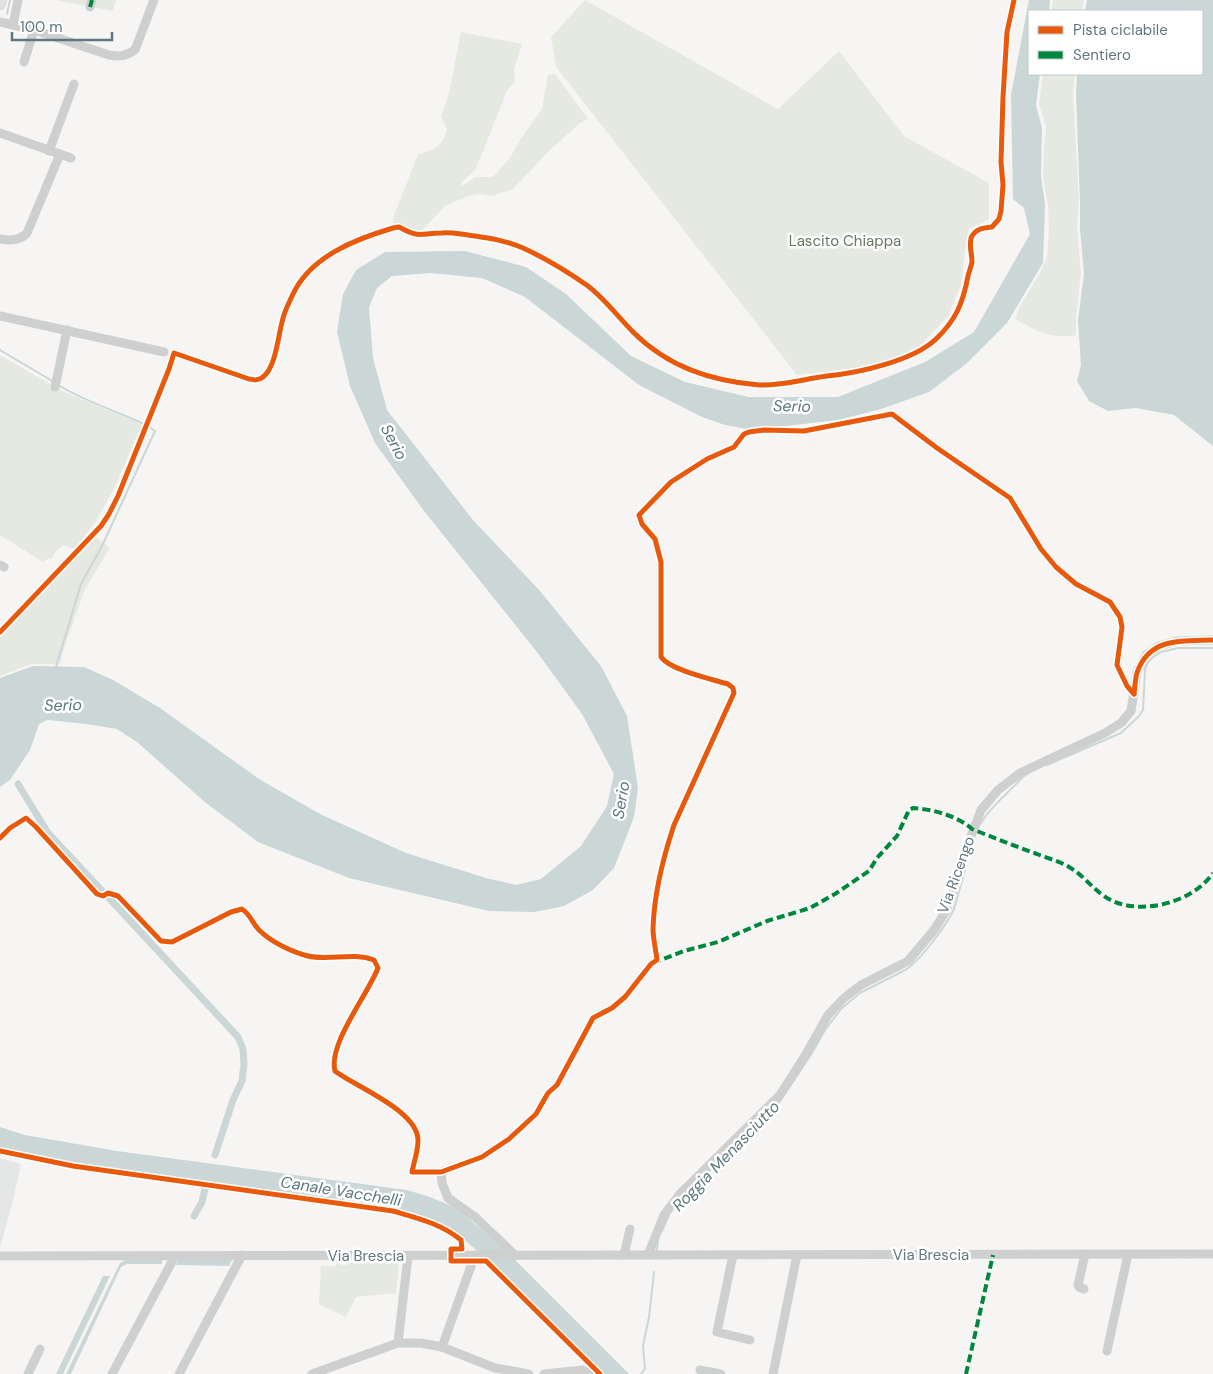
<svg xmlns="http://www.w3.org/2000/svg" width="1213" height="1374" font-family="'DM Sans',sans-serif">
<style>
.built{fill:#e5e7e6}
.green{fill:#e6e9e2}
.water{fill:#cbd6d7}
.lines{fill:none;stroke-linecap:round;stroke-linejoin:round}
.stream{stroke:#cbd6d7;stroke-width:2}
.canal{stroke:#cbd6d7;stroke-width:7}
.major-casing{stroke:#d1d3d3;stroke-width:12}
.minor{stroke:#cecfcf;stroke-width:9}
.major{stroke:#e1e1e2;stroke-width:11}
.quiet{stroke:#00873e;stroke-width:4;stroke-dasharray:8 4;stroke-linecap:butt}
.cycleway-casing{stroke:#fff;stroke-width:8}
.cycleway{stroke:#e8590c;stroke-width:5}
.labels{text-anchor:middle;dominant-baseline:central;stroke-width:5;stroke-linejoin:round;paint-order:stroke}
.park-label{font-size:15px;fill:#67785e;stroke:#fff}
.street-label{font-size:15px;fill:#5f7781;stroke:#fff}
.water-label{font-size:16px;font-style:italic;fill:#5a787c;stroke:#fff}
</style>
<rect width="100%" height="100%" fill="#f6f5f4"/>
<polygon class="built" points="0,1158 21,1164 13,1200 0,1248"/>
<g class="green">
<polygon points="55,0 116,0 113,11"/>
<polygon points="585,0 778,109 839,51 904,136 989,183 989,219 969,229 965,251 961,285 948,316 914,352 865,367 797,375 556,67 551,37"/>
<polygon points="1053,0 1084,0 1082,11 1051,11"/>
<path d="M461,32L522,44L514,69L515,81L507,91L476,169L462,182L461,187L475,177H493L510,158L520,140L542,109L548,75L555,74L588,119L580,123L550,150L513,189L492,196L478,194L468,196L445,206L414,239L402,232L393,222V218L418,154C435,150 442,147 447,129L441,117L449,93Z"/>
<path d="M1043,74H1075L1073,92L1079,201L1077,228L1081,273L1076,318V335C1052,340 1036,331 1015,319L1020,306L1040,273L1047,257L1049,231L1048,206L1043,177L1044,149L1046,127L1039,104Z"/>
<polygon points="0,355 64,392 142,424 114,489 96,521 75,549 63,545 57,550 51,559 49,558 43,562 0,535"/>
<polygon points="96,537 110,548 85,589 63,651 60,664 31,664 0,676 0,638"/>
<polygon points="336,1261 341,1261 341,1265 347,1265 347,1262 396,1262 399,1265 396,1293 356,1297 346,1317 319,1304 321,1266 336,1266"/>
</g>
<g class="water">
<polygon points="1029,0 1050,0 1049,11 1029,11 1029,74 1040,74 1036,105 1042,128 1041,177 1045,204 1043,263 1007,323 966,364 929,392 881,409 838,420 752,430 725,425 702,417 639,385 525,297 482,278 431,273 392,276 377,288 369,307 373,358 387,410 473,520 540,591 601,666 627,716 638,788 634,817 614,868 593,890 564,906 535,912 489,911 349,878 258,842 206,803 137,742 117,729 87,724 47,720 39,724 30,750 10,780 0,787 0,678 33,666 84,667 113,680 160,708 259,779 320,814 406,853 486,878 516,885 541,879 581,846 607,806 614,774 582,714 537,652 424,511 375,443 350,386 337,332 343,294 356,270 385,252 465,251 526,267 566,294 631,356 685,382 749,397 838,397 925,362 974,332 1030,234 1024,208 1013,199 1011,95"/>
<polygon points="1087,0 1213,0 1213,446 1174,415 1136,408 1108,411 1089,401 1077,381 1081,365 1078,320 1084,274 1080,229 1080,201 1076,93 1077,74 1202,74 1202,11 1085,11"/>
<polygon points="0,1127 25,1135 117,1151 407,1190 430,1197 452,1206 466,1216 508,1253 629,1374 604,1374 487,1259 450,1228 423,1217 389,1208 303,1198 206,1181 78,1165 0,1148"/>
<polygon points="126,1260 162,1260 162,1264 127,1264 121,1267 71,1374 66,1374 120,1263"/>
<polygon points="178,1260 232,1260 229,1266 176,1265"/>
<polygon points="103,1276 110,1276 63,1374 56,1374"/>
</g>
<g class="lines">
<g class="stream">
<polyline points="7,14 10,0"/>
<polyline points="0,350 54,382"/>
<path d="M58,385C84,401 114,410 142,423"/>
<polyline points="56,667 81,584 102,546 155,431 151,428"/>
<polyline points="1047,765 1121,733 1139,716 1143,710 1145,669 1148,662 1153,657 1161,652 1178,648 1213,648"/>
<path d="M978,828C988,809 1008,793 1023,777L1029,773"/>
<path d="M681,1199L776,1107L812,1053L825,1030L841,1009L860,993L907,969C922,958 946,926 954,909L973,842"/>
<polyline points="662,1231 669,1215"/>
<polyline points="657,1250 658,1240"/>
<polyline points="641,1374 645,1369 643,1346 649,1317 654,1272"/>
</g>
<g class="canal">
<polyline points="18,784 48,833 102,891"/>
<polyline points="109,898 238,1037 243,1049 244,1064 242,1081 233,1100 215,1155"/>
<polyline points="194,1216 202,1202 205,1188"/>
</g>
<defs>
<polyline id="major" points="0,4 1,0"/>
</defs>
<use href="#major" class="major-casing"/>
<g class="minor">
<polyline points="90,7 92,0"/>
<path d="M0,22L34,30L109,55C120,57 126,56 135,50L154,0"/>
<polyline points="13,25 18,0"/>
<polyline points="24,62 34,30"/>
<polyline points="0,133 71,158"/>
<polyline points="49,151 74,84"/>
<path d="M0,239C10,241 20,241 27,233L60,154"/>
<polyline points="0,316 164,352"/>
<polyline points="55,387 67,330"/>
<polyline points="0,565 4,567"/>
<polyline points="441,1172 442,1183 448,1198 475,1217 515,1255"/>
<polyline points="624,1255 630,1229"/>
<polyline points="648,1255 664,1215 680,1194 780,1095 805,1056 828,1015 844,998 861,985 908,961 934,930 946,911 953,893 961,862 981,810 998,790 1020,773 1105,733 1121,723 1131,711 1137,672 1146,655 1159,646 1177,641 1213,640"/>
<polyline points="733,1255 717,1332 750,1340"/>
<polyline points="0,1256 1213,1254"/>
<polyline points="1084,1289 1079,1287 1078,1285 1085,1254"/>
<polyline points="398,1343 408,1256"/>
<polyline points="442,1347 475,1255"/>
<polyline points="1107,1351 1128,1254"/>
<polyline points="700,1370 721,1374"/>
<polyline points="28,1374 40,1349"/>
<polyline points="112,1374 175,1256"/>
<polyline points="179,1374 242,1255"/>
<polyline points="312,1374 398,1343 421,1343 442,1347 495,1368 529,1374"/>
<polyline points="544,1374 583,1370 590,1374"/>
<polyline points="773,1374 797,1255"/>
</g>
<use href="#major" class="major"/>
<g class="quiet">
<polyline points="90,7 92,0"/>
<path d="M653,963L684,951L718,942L767,921L810,908L835,894L869,871L877,858L897,836L909,810L913,808C932,809 958,816 972,829C994,838 1015,846 1037,854C1047,858 1059,861 1069,867C1083,875 1091,887 1104,896C1135,918 1192,904 1213,873"/>
<polyline points="966,1374 993,1255"/>
</g>
<defs>
<g id="cycleway">
<path d="M0,632L101,526L109,514L118,496L169,369L174,353L249,379C254,380 258,381 263,377C277,366 278,332 284,315C286,308 290,301 293,294C311,256 356,239 393,228L399,227C421,239 419,233 442,233C451,232 459,234 468,235C487,238 505,240 523,248C545,258 568,272 588,286C605,299 618,317 633,332C668,367 711,381 759,385C782,386 804,379 827,376C858,373 913,361 936,339C956,320 963,303 968,276C969,272 971,267 972,262C972,253 968,243 972,236C977,228 984,228 992,227L999,219L1001,211L1003,185L1001,162L1003,97L1007,32L1014,0"/>
<path d="M1134,694C1135,686 1135,677 1138,670C1151,637 1183,641 1213,640"/>
<path d="M0,838L10,828L26,818L36,827L97,894L103,896L108,893L118,896L161,941L172,942L231,912L242,909C250,914 253,924 259,930C271,942 292,952 308,956C329,961 353,952 374,960L378,968C367,996 328,1044 335,1071C356,1087 419,1111 418,1141C418,1151 414,1162 412,1172H441L482,1157L509,1139L536,1114L548,1093L557,1085L593,1018L612,1008L625,997L651,964L657,960C656,950 653,939 653,929C654,894 663,858 674,825L734,693L733,688L728,684C711,679 670,670 661,657V562L655,539L642,524L639,515L671,482L707,459L734,447L744,434L749,432L764,430L804,431L892,414L937,448L1010,498L1041,549L1056,567L1076,584L1110,602L1120,617L1122,627L1117,665L1127,686L1134,694"/>
<path d="M0,1151L73,1166L393,1211C417,1218 442,1224 461,1240L462,1249H451V1261H486L600,1374"/>
</g>
</defs>
<use href="#cycleway" class="cycleway-casing"/>
<use href="#cycleway" class="cycleway"/>
</g>
<g class="labels">
<g class="park-label">
<text x="845" y="241">Lascito Chiappa</text>
</g>
<g class="street-label">
<text transform="translate(956 875) rotate(-70)">Via Ricengo</text>
<text x="931" y="1255">Via Brescia</text>
<text x="366" y="1256">Via Brescia</text>
</g>
<g class="water-label">
<text transform="translate(792 406) rotate(1)">Serio</text>
<text transform="translate(394 442) rotate(62)">Serio</text>
<text transform="translate(63 705) rotate(-1)">Serio</text>
<text transform="translate(621 800) rotate(-80)">Serio</text>
<text transform="translate(726 1156) rotate(-46)">Roggia Menasciutto</text>
<text transform="translate(341 1191) rotate(9)">Canale Vacchelli</text>
</g>
</g>
<rect x="1028" y="10" width="175" height="65" fill="#ffffff" stroke="#bfc9cd"/>
<rect x="1038" y="26" width="25" height="8" fill="#e8590c" stroke="#bfc9cd"/>
<text x="1073" y="35" font-size="15" fill="#5f7781">Pista ciclabile</text>
<rect x="1038" y="51" width="25" height="8" fill="#00873e" stroke="#bfc9cd"/>
<text x="1073" y="60" font-size="15" fill="#5f7781">Sentiero</text>
<path d="M12 32v8h100v-8" fill="none" stroke="#5f7781" stroke-width="2.5"/>
<text x="20" y="32" font-size="15" fill="#5f7781" stroke="#ffffff" stroke-width="4" paint-order="stroke">100 m</text>
</svg>
